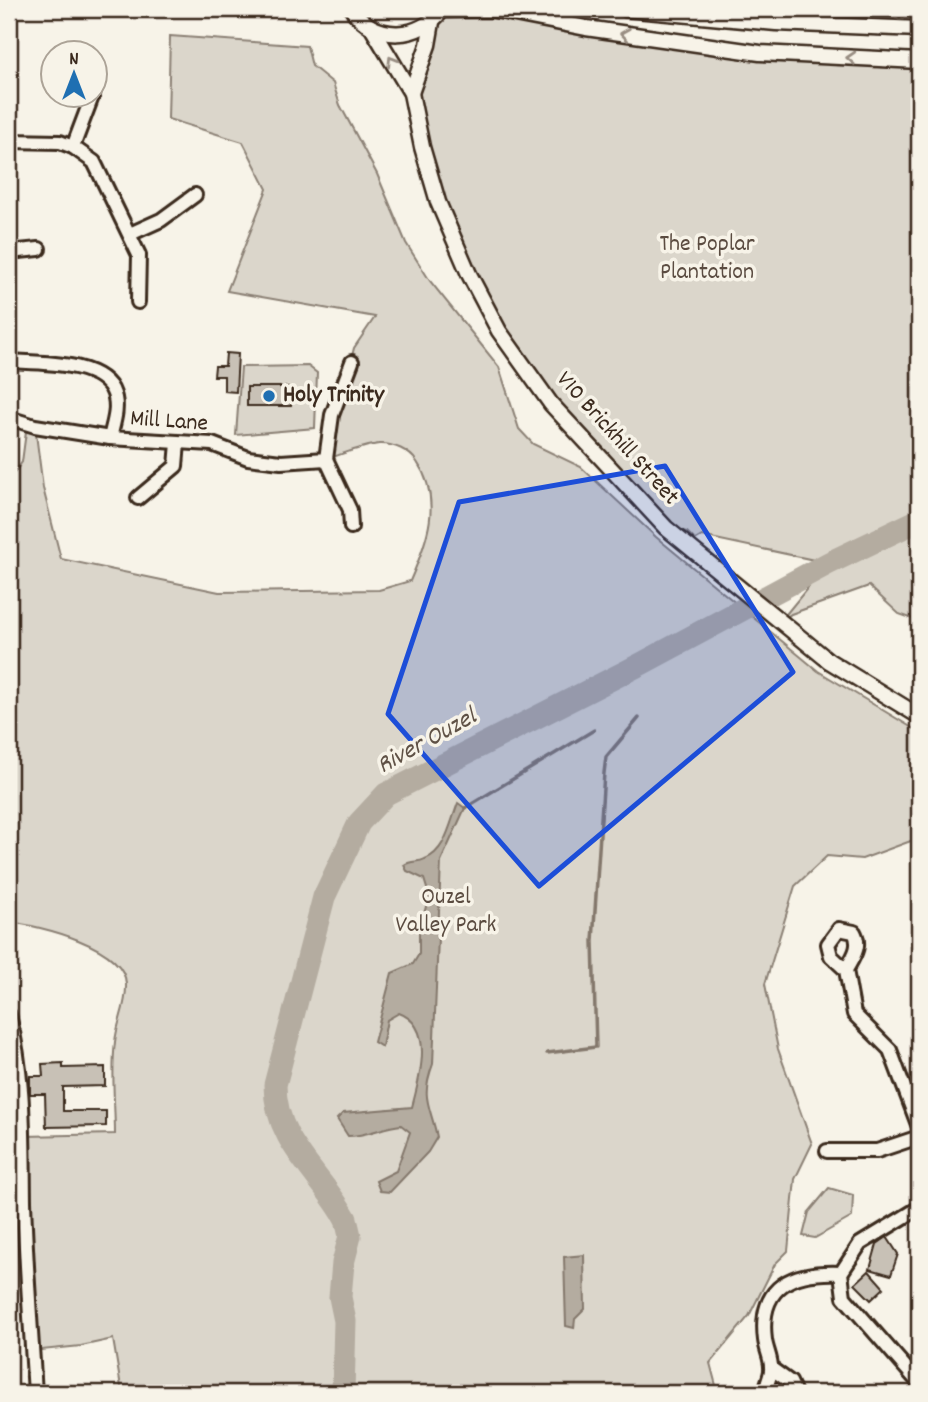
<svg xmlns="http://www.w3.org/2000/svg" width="928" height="1402" font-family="Dekko,sans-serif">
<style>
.green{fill:#dbd6cb;stroke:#8b8074;stroke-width:2}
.water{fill:#b4aca0;stroke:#84786c;stroke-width:2}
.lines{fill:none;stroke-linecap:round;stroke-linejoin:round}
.stream{stroke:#84786c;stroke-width:3.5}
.river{stroke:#b4aca0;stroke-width:23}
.building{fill:#c8c1b6;stroke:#3b2a1e;stroke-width:2}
.minor-casing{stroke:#3b2a1e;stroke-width:18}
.tertiary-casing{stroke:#3b2a1e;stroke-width:19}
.minor{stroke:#f7f3e8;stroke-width:12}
.tertiary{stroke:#f7f3e8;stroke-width:14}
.oneway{stroke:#998e83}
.marked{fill:#1d4ed8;fill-opacity:0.2;stroke:#1d4ed8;stroke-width:5;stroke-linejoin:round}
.poi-dot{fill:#1f6fb2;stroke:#f7f3e8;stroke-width:2.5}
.labels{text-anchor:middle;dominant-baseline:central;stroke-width:7;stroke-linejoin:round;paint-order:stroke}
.park-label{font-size:24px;fill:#5b4c41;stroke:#f7f3e8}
.poi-label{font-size:24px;font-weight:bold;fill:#3b2a1e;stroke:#f7f3e8;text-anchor:start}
.street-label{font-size:24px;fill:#3b2a1e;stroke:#f7f3e8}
.water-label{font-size:26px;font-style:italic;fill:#5f5145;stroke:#f7f3e8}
</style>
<rect width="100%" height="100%" fill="#f7f3e8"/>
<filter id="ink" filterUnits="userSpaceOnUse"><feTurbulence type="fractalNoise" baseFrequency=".0143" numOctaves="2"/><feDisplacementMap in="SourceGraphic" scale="14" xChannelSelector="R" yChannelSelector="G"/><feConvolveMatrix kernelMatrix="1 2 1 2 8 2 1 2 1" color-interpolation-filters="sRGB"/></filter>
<g filter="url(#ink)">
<g class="green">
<polygon points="490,9 760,53 919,61 919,621 899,614 869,586 791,614 778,624 828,563 702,536 695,540 687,532 666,528 596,456 499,331 438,202 411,93 442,10"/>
<polygon points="625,9 919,9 919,29"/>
<path d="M170,36L307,46L312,66L333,83L340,105L377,174L406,243L430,281L499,367L519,429L533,444L581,467L656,537L818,671L919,732V838L862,859L827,856L795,886L765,984L778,1049L812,1144L795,1179L788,1251L775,1264L749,1316L710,1363L718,1393H122L113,1339L81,1346L32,1351L24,1177H9V1154L24,1155L25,1136L115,1134C115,1104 111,1072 115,1042C117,1022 127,1005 126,984C125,946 40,926 9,922V480L22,462L27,424L35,426L43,488L61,559L219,592L379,590L410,581C427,542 443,501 417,462C410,451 393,443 379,444C362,446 343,454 326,459L354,348L375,317L227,291L267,189L243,142L168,119Z"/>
<polygon points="308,366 317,373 315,428 236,435 241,367"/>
<polygon points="829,1188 853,1195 852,1217 815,1238 803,1236 809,1212"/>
</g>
<g class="water">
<path d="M458,803L465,808L441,861L433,1064C420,1099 430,1104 437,1137L428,1152L390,1192L380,1191L376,1181L396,1171L410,1132L401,1125C382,1127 367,1136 348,1136L337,1119L343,1113L412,1107C420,1077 435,1026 399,1013L387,1020L382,1047L374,1042L392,973L413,964L419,954V933L429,895L424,879L407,871L404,865C412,860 418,863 425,859C446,851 450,823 458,803Z"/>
<polygon points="584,1255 585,1309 575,1319 574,1328 566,1326 564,1257"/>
</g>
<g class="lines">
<g class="stream">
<polyline points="465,808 594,730"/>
<polyline points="547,1053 596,1047 593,941 604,773 606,757 639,718"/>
</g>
<path class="river" d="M343,1393L345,1321L340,1297L343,1263L350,1236L346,1219C321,1173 275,1143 275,1085L324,897L359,823L386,794L641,664L829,563L919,520"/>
</g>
<g class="building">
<polygon points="226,353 238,354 236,392 224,391 224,376 214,376 215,366 225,366"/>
<rect x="247" y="387" width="44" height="19"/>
<polygon points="63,1063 63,1068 105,1067 105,1086 63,1087 63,1111 106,1111 106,1126 46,1127 45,1094 30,1094 30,1076 43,1076 42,1064"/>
<polygon points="887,1237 898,1254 891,1275 870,1269 877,1244"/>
<polygon points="869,1271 884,1288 871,1300 855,1284"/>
</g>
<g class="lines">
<defs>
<g id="minor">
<polyline points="9,141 60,142 73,147 94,162 139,255 138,302"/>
<polyline points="73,147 93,94"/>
<polyline points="130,234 161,220 195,195"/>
<polyline points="9,248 19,251 39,249"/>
<path d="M9,361C37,363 103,360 114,394C119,409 113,424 110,438"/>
<polyline points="9,418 35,426 110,438 212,444 248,458 281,462 326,459 332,415 352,362"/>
<polyline points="326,459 350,510 351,527"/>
<polyline points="138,498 176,466 178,443"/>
<path d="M846,970C853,957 862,946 854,932L839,929L828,944L831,956L846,970L854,1014L890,1050L919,1127"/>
<path d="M9,1015C25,1077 23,1137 24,1201C26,1265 31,1329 35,1393"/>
<polyline points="827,1151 877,1151 919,1137"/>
<polyline points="919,1208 860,1244 841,1273 844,1297 919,1383"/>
<polyline points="772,1369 790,1382 795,1393"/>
<path d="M765,1393C766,1384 772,1375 771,1367C771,1358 766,1349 765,1340C758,1284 794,1271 841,1273"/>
</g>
<g id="tertiary">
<path d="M352,9C376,43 419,40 443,9"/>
<polyline points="625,9 776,23 919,29"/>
<polyline points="442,10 490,9 586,28 760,53 919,61"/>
<polyline points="372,28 411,93 422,147 438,202 469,274 499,331 551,404 666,528 829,661 919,716"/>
<polyline points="411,93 428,45 432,22"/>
</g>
</defs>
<use href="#minor" class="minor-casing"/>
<use href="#tertiary" class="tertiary-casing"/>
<use href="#minor" class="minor"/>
<use href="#tertiary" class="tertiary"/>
</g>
<defs><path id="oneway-chevron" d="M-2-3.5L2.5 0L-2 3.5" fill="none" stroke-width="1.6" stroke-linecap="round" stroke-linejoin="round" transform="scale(1.75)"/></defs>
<g class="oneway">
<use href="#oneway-chevron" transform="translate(625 34) rotate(-172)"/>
<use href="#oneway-chevron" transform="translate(851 58) rotate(-177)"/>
<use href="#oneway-chevron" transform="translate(392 61) rotate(-121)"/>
</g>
</g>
<path class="marked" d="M665,466L793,672L539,886L388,714L459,502Z"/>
<circle class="poi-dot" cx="269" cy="396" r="7"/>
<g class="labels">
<g class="park-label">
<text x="707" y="245">The Poplar<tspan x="707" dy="28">Plantation</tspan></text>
<text x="446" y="898">Ouzel<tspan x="446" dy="28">Valley Park</tspan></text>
</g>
<g class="poi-label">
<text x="283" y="396">Holy Trinity</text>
</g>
<g class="street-label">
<text transform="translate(169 422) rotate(4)">Mill Lane</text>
<text transform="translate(617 439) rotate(48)">V10 Brickhill Street</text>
</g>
<g class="water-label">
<text transform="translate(427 742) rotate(-29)">River Ouzel</text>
</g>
</g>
<rect width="928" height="1402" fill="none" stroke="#f7f3e8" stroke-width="35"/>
<rect x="18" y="18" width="893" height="1367" fill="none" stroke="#3b2a1e" stroke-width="2.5" filter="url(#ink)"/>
<g transform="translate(74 74)"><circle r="33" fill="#f7f3e8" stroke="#aca397" stroke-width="2"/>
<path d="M0-5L12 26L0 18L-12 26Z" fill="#1f6fb2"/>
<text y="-10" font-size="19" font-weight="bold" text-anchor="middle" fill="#3b2a1e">N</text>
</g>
</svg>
